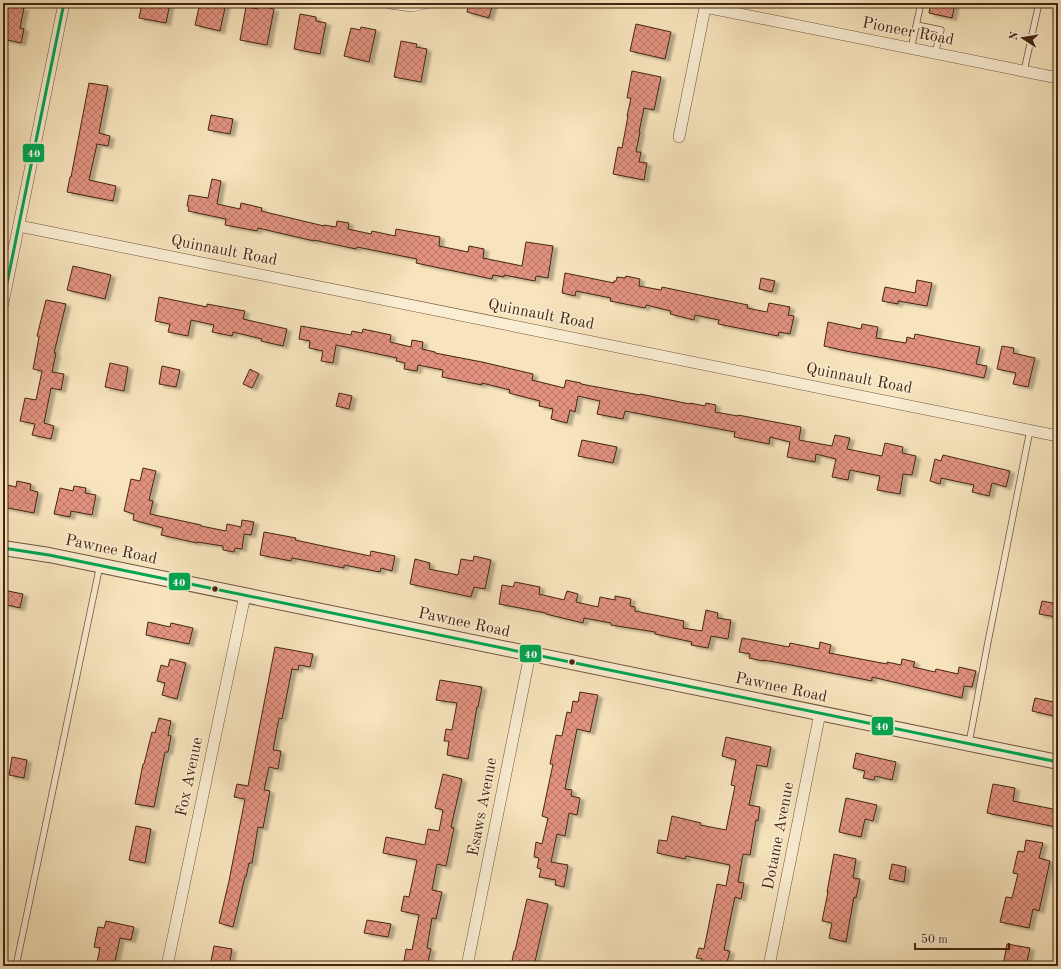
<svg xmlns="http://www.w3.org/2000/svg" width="1061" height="969" font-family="'Old Standard TT',serif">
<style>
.building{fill:url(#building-cross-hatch);stroke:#452511;filter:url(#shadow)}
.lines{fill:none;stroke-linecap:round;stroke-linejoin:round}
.service-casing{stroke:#72553c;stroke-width:7}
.minor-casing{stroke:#72553c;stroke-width:12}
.tertiary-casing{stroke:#72553c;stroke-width:16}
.service{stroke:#faedd3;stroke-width:5.5}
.minor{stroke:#faedd3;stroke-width:11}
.tertiary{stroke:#faedd3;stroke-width:14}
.bus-1-casing{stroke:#faedd3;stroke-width:6}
.bus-1{stroke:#00a651;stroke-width:3}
.bus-dot{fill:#452511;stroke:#faedd3;stroke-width:1.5}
.labels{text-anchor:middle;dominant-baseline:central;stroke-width:3;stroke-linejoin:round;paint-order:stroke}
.street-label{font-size:16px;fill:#452511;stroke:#faedd3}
.line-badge{stroke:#faedd3;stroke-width:1.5}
.badge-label{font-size:11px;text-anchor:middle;font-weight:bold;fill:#fff}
</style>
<defs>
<pattern id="building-cross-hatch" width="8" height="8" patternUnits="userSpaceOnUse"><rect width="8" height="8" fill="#e2927f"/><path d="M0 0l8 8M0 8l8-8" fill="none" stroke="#b97767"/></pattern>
<filter id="shadow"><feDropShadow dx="4.5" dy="2.5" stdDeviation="1" flood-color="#0004"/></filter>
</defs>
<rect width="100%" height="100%" fill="#f7e4bc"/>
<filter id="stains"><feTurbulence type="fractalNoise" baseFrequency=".005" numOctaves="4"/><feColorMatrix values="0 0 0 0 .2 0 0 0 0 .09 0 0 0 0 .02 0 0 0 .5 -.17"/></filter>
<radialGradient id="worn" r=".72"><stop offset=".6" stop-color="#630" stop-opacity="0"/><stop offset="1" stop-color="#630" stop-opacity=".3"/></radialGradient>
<g class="building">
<polygon points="142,3 170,3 166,23 139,18"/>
<polygon points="200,3 226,3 220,31 195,25"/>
<polygon points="469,3 493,3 489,18 467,12"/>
<polygon points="931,3 955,3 952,18 929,13"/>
<polygon points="7,5 24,8 20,28 24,29 21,43 3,39 3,14 5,14"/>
<polygon points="258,6 274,9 267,45 240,40 246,7 258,9"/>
<polygon points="300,14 316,17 316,21 326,23 320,54 294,49"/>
<polygon points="636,24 671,32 665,59 630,51"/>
<polygon points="361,27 376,30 369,62 344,56 351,28 360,30"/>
<polygon points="401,41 417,44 416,47 427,49 421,82 394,77"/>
<polygon points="632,71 661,77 654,110 644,108 639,132 640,132 636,152 641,152 639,162 647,163 644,180 613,174 618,147 622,148 628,116 627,116 631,98 627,98"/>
<polygon points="89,83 108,86 99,133 110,136 108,146 97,144 89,180 116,186 113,201 67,192 70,177 71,177"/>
<polygon points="211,115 233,119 230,134 208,130"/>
<polygon points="212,179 221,181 217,204 240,209 241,203 262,208 261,211 324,226 324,225 336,227 337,221 349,223 348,229 371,234 372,231 395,236 396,229 440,237 439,246 468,252 469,246 484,249 483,258 522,266 526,242 553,246 548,278 536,276 535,281 504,275 504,277 493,275 492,279 416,263 417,259 357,247 356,249 314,240 314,241 258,228 257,231 225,225 226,219 188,211 189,207 187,206 189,195 208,198"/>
<polygon points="73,266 111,275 105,299 67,290"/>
<polygon points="565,273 614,283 614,281 616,281 617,277 625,278 626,276 640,279 639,286 661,290 662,287 709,297 748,305 747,308 767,312 769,303 790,307 788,315 794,316 790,334 779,332 778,336 718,324 719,320 695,315 694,320 670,314 671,311 646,305 645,308 610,301 611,298 576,291 575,296 562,293"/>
<polygon points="761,278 775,281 772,292 759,289"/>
<polygon points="917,280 932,283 927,306 898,301 898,304 882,301 885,287 915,293"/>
<polygon points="159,297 207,307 207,304 245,311 243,319 287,329 283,346 261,341 262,339 233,332 232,336 212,332 214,325 191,320 188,336 168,332 170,324 155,321"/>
<polygon points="46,300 66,304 54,353 56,353 52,372 64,374 61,390 51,388 44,423 54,426 51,439 32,435 35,424 20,421 25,398 36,400 42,371 33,369 39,337 37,336"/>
<polygon points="828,322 861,329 862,324 878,327 876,338 906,343 907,337 914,339 915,334 980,347 976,364 987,366 984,378 937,368 846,351 824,346"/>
<polygon points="301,326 351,335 352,331 362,333 363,329 391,335 390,342 411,347 412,340 423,342 422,349 435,352 435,353 482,362 533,374 532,380 564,388 566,380 581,383 581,384 640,395 640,394 690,404 690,403 705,406 706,403 716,405 715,412 738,416 738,415 801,427 799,440 832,446 835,435 850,438 847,449 882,456 885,443 903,447 902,453 916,456 912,475 903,474 900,494 877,490 880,476 850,470 848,480 832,477 836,459 816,454 815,462 787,457 790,442 770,437 769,444 734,437 735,432 625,411 623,419 597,414 600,401 578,396 575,412 570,410 567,423 551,419 553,409 539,406 540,401 509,393 510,390 482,383 482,385 442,377 443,370 418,365 417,371 404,369 405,363 396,361 397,358 336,345 333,363 321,361 323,351 309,348 310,341 299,339"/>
<polygon points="1002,346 1014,348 1013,353 1035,358 1028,387 1013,384 1016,373 997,369"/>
<polygon points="110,363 128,367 124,391 105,387"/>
<polygon points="162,366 180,370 176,387 159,384"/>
<polygon points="250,369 259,374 252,388 243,384"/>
<polygon points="339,393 352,396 349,409 336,406"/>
<polygon points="582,440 617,447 613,463 578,456"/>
<polygon points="943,455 1010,471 1006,487 992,483 989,496 972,492 974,485 941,478 940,484 930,481 935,459 941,461"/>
<polygon points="143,468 156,471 149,500 153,501 150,514 201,525 201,526 226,531 227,524 241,527 242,520 254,522 251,535 244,534 242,549 235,548 234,552 223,550 223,546 197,542 197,543 161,535 163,528 133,520 134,514 124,511 131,479 140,481"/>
<polygon points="17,481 31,484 30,490 38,492 34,513 3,507 3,484 16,487"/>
<polygon points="74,486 86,488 85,493 96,495 92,515 71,511 70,517 54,514 60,488 73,491"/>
<polygon points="264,532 296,538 295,540 370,556 371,551 395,556 392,571 381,568 380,572 344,565 344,568 292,558 291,561 260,555"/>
<polygon points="474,556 491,560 485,589 474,587 471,597 410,584 415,559 430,563 429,569 458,575 461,559 473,561"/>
<polygon points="515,582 540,587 539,594 564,600 567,591 578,594 576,602 598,607 600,597 615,600 615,596 631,599 630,606 635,607 635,611 684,621 683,628 702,631 706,610 718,613 717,618 731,620 728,639 711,636 708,648 691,645 692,642 655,634 655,632 611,625 611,623 584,618 583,623 546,614 546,613 499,604 502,585 513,587"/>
<polygon points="3,590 23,594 20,608 3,604"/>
<polygon points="1042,601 1058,604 1056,617 1039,614"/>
<polygon points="148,622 170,627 171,623 193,628 189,644 146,635"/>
<polygon points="742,638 789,647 790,643 819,649 820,642 831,645 829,653 887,664 887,662 901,665 902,659 915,662 913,667 935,672 936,669 958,674 959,667 976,671 972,687 964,686 962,698 872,677 872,681 786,664 763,660 763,661 749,658 750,654 739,652"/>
<polygon points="275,647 313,654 310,667 299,665 298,670 292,669 282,719 279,718 273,750 281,751 278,769 269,767 264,790 270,791 263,828 258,827 252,863 249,863 246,877 245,877 233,927 219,923 229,881 245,799 234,797 237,784 248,786"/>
<polygon points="170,659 186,663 177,699 162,695 165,683 157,681 161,665 168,667"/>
<polygon points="440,680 482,687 478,707 477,707 468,759 447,755 449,741 444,741 446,729 452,730 457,703 436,700"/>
<polygon points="580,692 598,695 590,732 577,729 565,789 572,790 571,796 580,798 577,815 569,813 565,836 557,834 551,862 568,865 564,887 555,885 556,880 539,877 541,869 537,868 539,858 534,857 536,842 542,844 548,818 542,816 553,764 550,764 556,735 562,736 567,712 571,713 573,701 578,702"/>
<polygon points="1035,698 1058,703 1058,717 1032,711"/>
<polygon points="159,718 171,721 168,735 171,736 168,752 165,752 154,807 135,804 143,764 144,764 152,732 155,733"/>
<polygon points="726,737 771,747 767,767 757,765 749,805 760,807 758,821 756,820 750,855 743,854 738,882 744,883 741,899 735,897 728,930 724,950 730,951 726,966 701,966 702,959 696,958 699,948 704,949 717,884 726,886 730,865 686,856 685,859 657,853 659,840 667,841 672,816 701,823 700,825 726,830 735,786 731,785 736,760 722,756"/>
<polygon points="856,753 896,762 892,780 875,776 874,780 863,778 865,771 853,768"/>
<polygon points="12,757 27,760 24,778 9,775"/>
<polygon points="443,774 462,779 451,827 454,828 446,866 437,864 432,890 442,892 436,919 432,918 427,948 431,949 427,966 409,966 410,962 404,961 406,949 412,950 419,915 401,911 404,896 409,897 417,860 383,853 386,837 425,845 428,829 439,831 443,810 435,808"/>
<polygon points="993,784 1015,788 1013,801 1058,810 1056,827 987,813"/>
<polygon points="846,798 877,805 873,821 865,819 861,837 839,832"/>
<polygon points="136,826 151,829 145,863 129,860"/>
<polygon points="1026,840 1043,843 1039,858 1050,861 1039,911 1033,909 1029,928 1000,922 1006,897 1012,898 1018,874 1013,873 1018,851 1024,852"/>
<polygon points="834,854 856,859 853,878 860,879 856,898 854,897 846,942 829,938 832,923 822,921 828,892 827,892"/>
<polygon points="892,864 906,867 904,882 889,879"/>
<polygon points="527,899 548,904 534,966 511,966 514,951 515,951"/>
<polygon points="367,920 391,924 388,937 364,933"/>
<polygon points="106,921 134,927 131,940 120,938 114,966 97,962 100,948 94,947 98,927 104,928"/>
<polygon points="1007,944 1030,948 1026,966 1003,966"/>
<polygon points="214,946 232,949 229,966 210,966"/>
</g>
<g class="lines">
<defs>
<g id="service">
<polyline points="917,25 941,30 935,54"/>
<polyline points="911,49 921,3"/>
<polyline points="1024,71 1039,3"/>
<polyline points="969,743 987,647 1030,430"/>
<polyline points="16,966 100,565"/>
</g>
<g id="minor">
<polyline points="390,3 412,6 426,3"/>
<polyline points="705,7 1058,78"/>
<polyline points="679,137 706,3"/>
<polyline points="19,226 1058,436"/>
<polyline points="3,303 64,3"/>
<polyline points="167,966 245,595"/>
<polyline points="467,966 530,654"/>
<polyline points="769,966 820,713"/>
</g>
<polyline id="tertiary" points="3,548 49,555 1058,762"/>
</defs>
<use href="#service" class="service-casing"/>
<use href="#minor" class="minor-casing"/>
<use href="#tertiary" class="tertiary-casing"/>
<use href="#service" class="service"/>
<use href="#minor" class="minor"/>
<use href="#tertiary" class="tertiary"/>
<defs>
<g id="bus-1">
<polyline points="3,303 64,3"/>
<polyline points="3,548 49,555 1058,762"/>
</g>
</defs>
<use href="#bus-1" class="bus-1-casing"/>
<use href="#bus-1" class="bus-1"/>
</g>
<g class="bus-dot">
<circle cx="215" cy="589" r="3.5"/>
<circle cx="572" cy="662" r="3.5"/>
</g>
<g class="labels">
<g class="street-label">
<text transform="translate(908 32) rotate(11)">Pioneer Road</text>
<text transform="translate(224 251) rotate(11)">Quinnault Road</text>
<text transform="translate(541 315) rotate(11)">Quinnault Road</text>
<text transform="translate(859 379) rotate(11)">Quinnault Road</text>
<text transform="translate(111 550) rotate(12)">Pawnee Road</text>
<text transform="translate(464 623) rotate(12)">Pawnee Road</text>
<text transform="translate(781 688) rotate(12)">Pawnee Road</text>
<text transform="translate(190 777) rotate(-78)">Fox Avenue</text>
<text transform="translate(483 807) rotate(-79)">Esaws Avenue</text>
<text transform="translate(779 836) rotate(-79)">Dotame Avenue</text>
</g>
</g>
<g class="line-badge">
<rect x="22" y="143" width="23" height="20" rx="4" fill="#00a651"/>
<rect x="168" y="572" width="23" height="19" rx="4" fill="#00a651"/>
<rect x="519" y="644" width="23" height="19" rx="4" fill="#00a651"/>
<rect x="871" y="716" width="23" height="20" rx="4" fill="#00a651"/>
</g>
<g class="badge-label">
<text x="34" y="157">40</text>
<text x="179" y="586">40</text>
<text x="531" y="658">40</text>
<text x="882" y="730">40</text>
</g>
<rect width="1061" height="969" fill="none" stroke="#f7e4bc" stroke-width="16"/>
<rect x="4" y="4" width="1053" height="961" fill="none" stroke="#452511" stroke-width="2"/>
<rect x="8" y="8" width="1045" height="953" fill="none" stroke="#452511"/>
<g transform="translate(1023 38) rotate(282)" stroke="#faedd3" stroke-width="3" paint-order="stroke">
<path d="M0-3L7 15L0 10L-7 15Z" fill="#452511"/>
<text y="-6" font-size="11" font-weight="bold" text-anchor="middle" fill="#452511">N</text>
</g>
<path d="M915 943v6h94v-6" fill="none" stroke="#452511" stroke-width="2"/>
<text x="921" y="943" font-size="12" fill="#452511" stroke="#faedd3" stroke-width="3" paint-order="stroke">50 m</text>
<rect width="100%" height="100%" filter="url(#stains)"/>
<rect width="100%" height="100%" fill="url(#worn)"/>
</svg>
